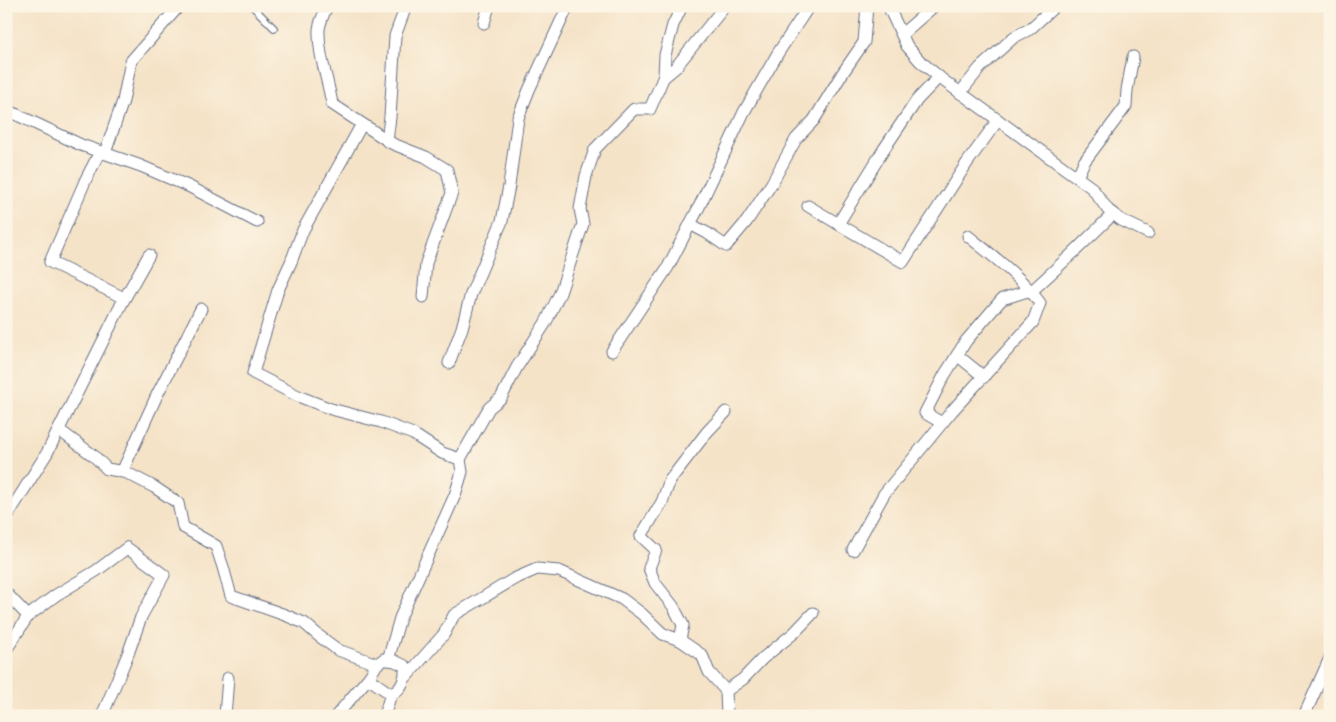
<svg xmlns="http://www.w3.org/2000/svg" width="1336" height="722" font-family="Itim,sans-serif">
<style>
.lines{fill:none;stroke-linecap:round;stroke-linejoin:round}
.service-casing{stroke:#676e83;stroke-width:8}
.minor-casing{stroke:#676e83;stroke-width:13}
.service{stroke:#fff;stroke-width:5.5}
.minor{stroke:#fff;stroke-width:11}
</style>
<rect width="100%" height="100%" fill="#fcf5e5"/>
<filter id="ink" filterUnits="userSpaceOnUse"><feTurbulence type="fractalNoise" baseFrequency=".02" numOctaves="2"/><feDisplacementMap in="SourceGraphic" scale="10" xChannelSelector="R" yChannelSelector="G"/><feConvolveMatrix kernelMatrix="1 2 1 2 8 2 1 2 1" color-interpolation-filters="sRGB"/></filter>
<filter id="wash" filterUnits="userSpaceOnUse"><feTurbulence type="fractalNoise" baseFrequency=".0096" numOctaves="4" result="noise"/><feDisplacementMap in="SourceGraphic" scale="20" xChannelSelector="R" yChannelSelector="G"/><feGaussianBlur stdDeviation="1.12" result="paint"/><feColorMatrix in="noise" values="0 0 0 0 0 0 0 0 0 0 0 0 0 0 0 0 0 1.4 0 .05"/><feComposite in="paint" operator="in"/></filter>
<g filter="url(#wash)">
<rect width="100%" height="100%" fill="#f5e3c8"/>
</g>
<g filter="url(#ink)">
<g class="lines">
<defs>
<polyline id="service" points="252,6 274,28"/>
<g id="minor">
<path d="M327,6C324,13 320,22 319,29C318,55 328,79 332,104L393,144L426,157L447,170L452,193L426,263L423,297"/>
<polyline points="888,6 907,46 920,61 944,81 1092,188 1108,210 1121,220 1148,233"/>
<polyline points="484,23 489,6"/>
<polyline points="902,34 934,6"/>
<polyline points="664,77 675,68 725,6"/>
<polyline points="960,93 980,68 1014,37 1030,29 1055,6"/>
<polyline points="6,108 11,112 81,145 141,166 190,187 257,222"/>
<polyline points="362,124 303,230 291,262 278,290 253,373 298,396 331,409 381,422 413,434 442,453 460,459"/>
<polyline points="387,141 390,117 395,36 406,6"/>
<polyline points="100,152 86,179 50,262 124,298"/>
<polyline points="105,153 123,101 131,61 179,6"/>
<polyline points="1077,177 1084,162 1126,106 1127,90 1133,57"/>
<polyline points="808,206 903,262 967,163 998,120"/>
<polyline points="690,224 707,233 726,246 747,221 772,183 796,139 814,120 842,74 864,42 867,6"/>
<polyline points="838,224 884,149 917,100 939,77"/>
<polyline points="612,351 668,267 699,207 744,112 778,53 809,6"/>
<polyline points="957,355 984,377"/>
<polyline points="449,363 462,328 471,294 502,221 509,186 518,118 529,90 568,6"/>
<polyline points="942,423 925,413 944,376 966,341 1002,299 1034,289 1073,253 1113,214"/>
<polyline points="59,430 94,456 107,469 125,472 154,487 178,503 183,527 216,546 223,567 231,596 285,615 304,623 319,636 338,650 377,664"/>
<polyline points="122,472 157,395 201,309"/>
<polyline points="6,518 47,453 122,303 149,255"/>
<path d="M853,550L884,494L952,411L1033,322L1040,303C1020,276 994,257 968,236"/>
<polyline points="6,593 28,616"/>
<polyline points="680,640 683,625 673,606 655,583 649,568 656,550 641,536 662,502 670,480 707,432 726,412"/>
<polyline points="6,650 28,616 56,595 96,571 127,548 164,575 141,617 128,654 102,716"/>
<polyline points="388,660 400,618 455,495 462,472 460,459 489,408 501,398 517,367 546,322 560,293 583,224 580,209 586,176 595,149 634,109 650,109 664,76 665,55 673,25 682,6"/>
<polyline points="406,677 444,634 454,615 514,579 537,569 559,571 622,599 642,614 663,634 680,640 702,655 709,672 726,691 727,716"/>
<polyline points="726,691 743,679 763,658 794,633 813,613"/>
<polyline points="225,716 228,678"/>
<polyline points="336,716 370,676"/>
<path d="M384,716L391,694C402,690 406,678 405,666L395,661L384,659L377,664L370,676L372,681L391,694"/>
<polyline points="1304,716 1330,658"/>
</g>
</defs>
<use href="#service" class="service-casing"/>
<use href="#minor" class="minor-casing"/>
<use href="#service" class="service"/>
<use href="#minor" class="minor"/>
</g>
</g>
<rect width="1336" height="722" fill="none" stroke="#fcf5e5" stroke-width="25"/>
</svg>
